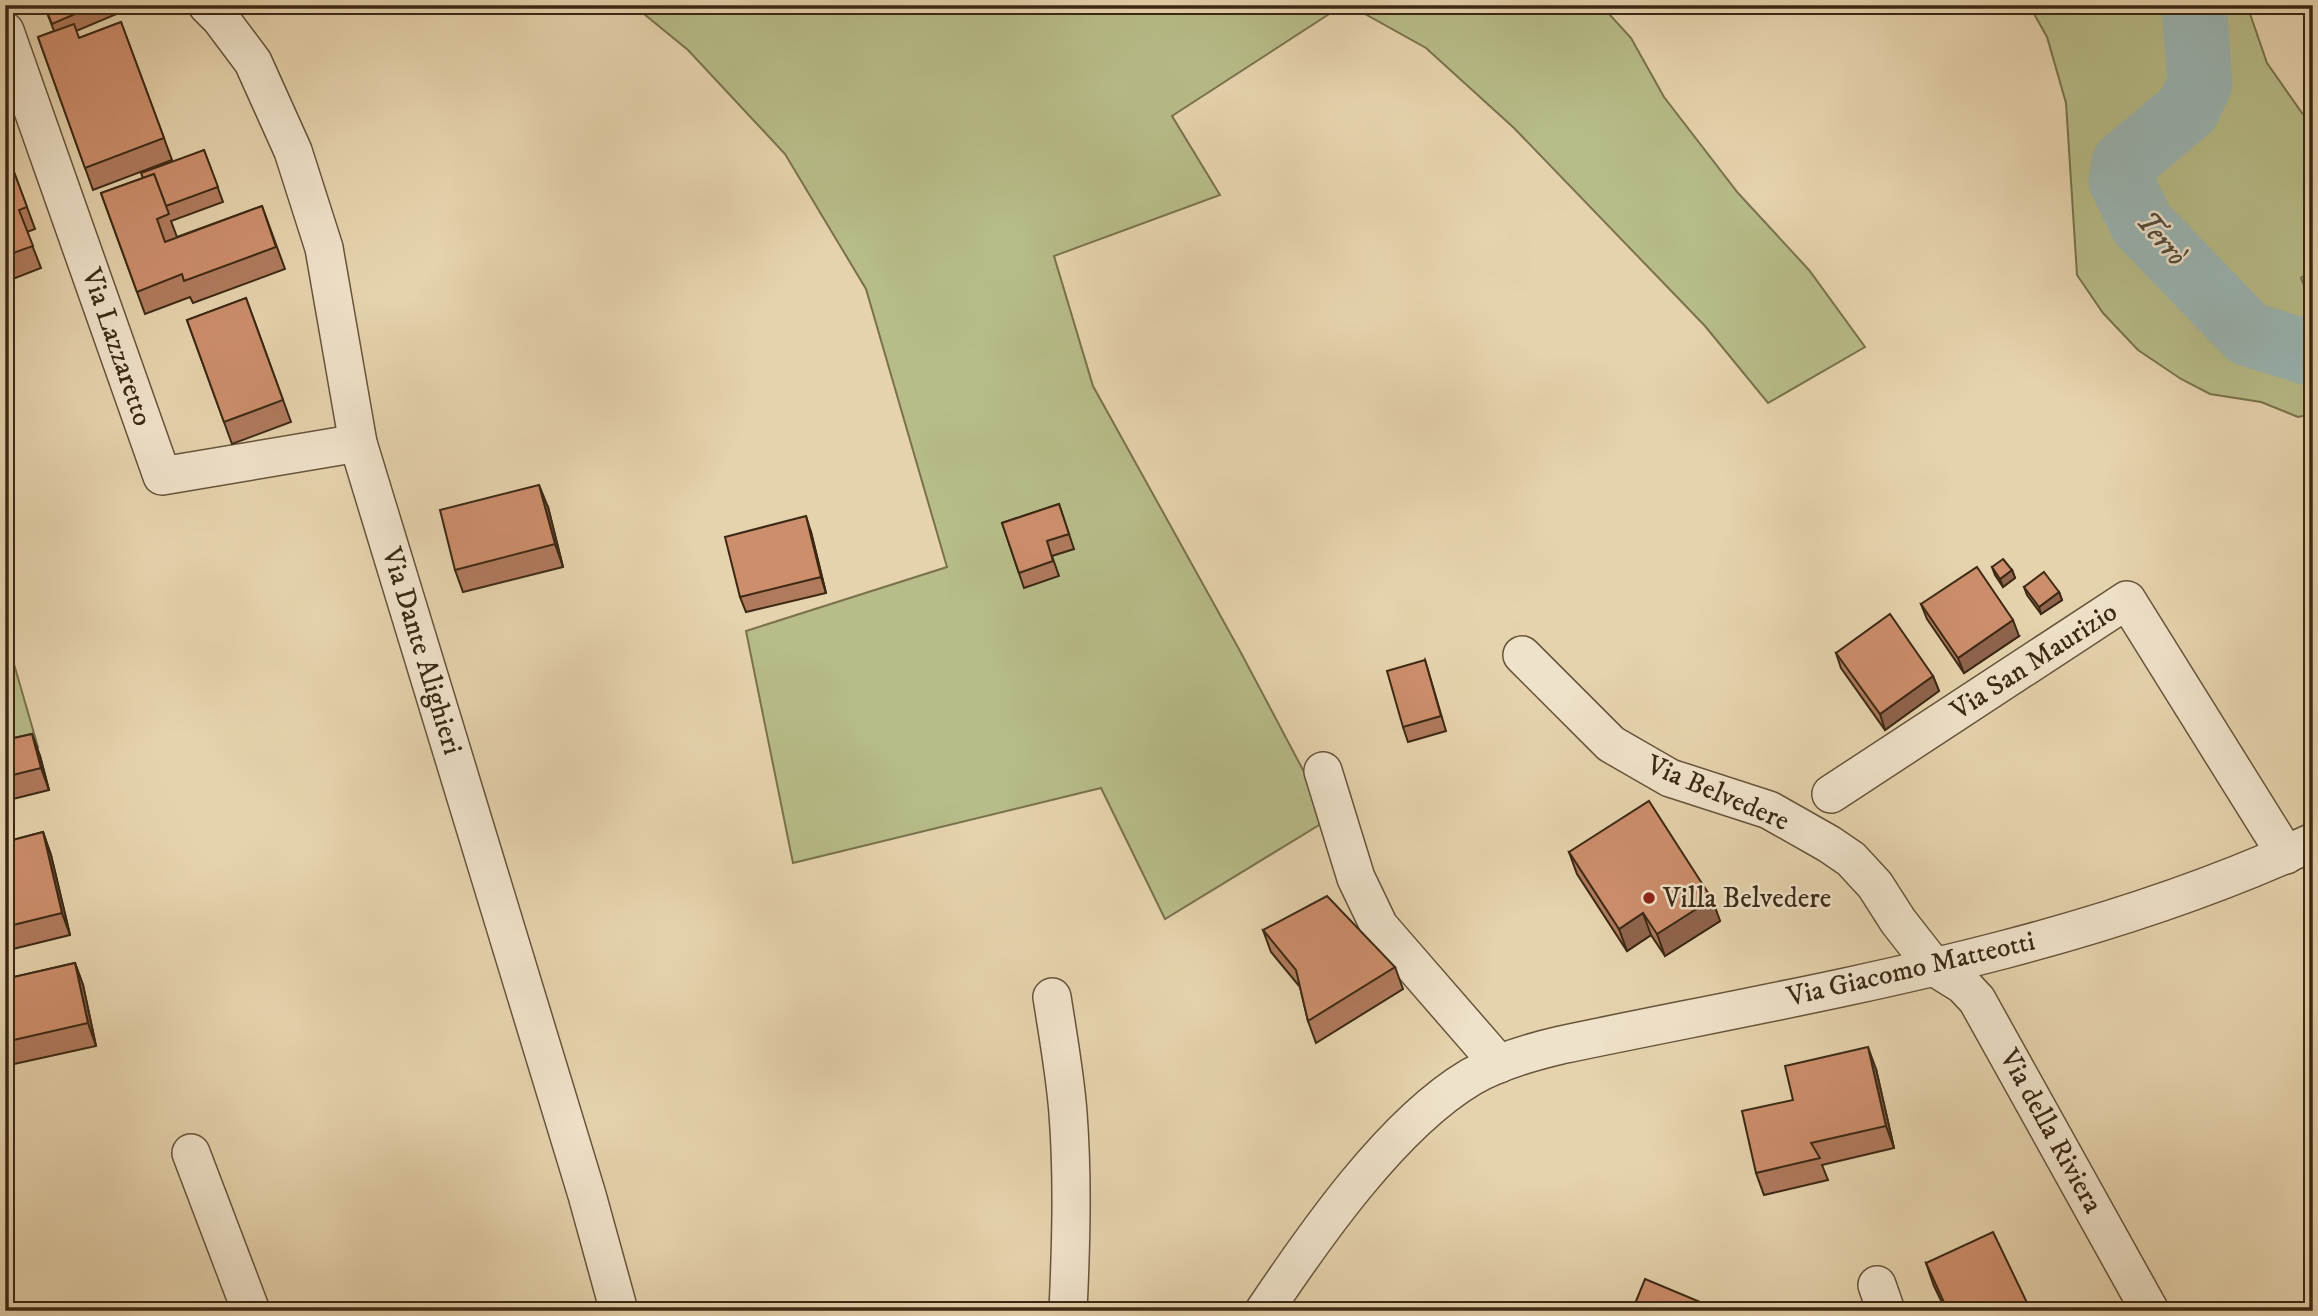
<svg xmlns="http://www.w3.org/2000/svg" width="2318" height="1316" font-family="'IM FELL DW Pica',serif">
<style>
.green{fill:#b7bc88;stroke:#79724e;stroke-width:2}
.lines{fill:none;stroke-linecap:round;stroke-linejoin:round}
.river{stroke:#9ab6b4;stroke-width:65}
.street-casing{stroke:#66543b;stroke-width:40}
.street{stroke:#efe2ca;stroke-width:37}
.wall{fill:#b07a5d;stroke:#3b2915;stroke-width:2}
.shaded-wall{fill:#90634c;stroke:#3b2915;stroke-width:2}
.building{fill:#cd8e6c;stroke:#3b2915;stroke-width:2}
.poi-dot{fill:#8f2418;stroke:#efe2ca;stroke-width:2.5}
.labels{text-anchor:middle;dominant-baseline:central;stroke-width:5;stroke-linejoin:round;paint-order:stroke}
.street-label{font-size:28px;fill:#3b2915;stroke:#efe2ca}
.poi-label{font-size:28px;fill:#3b2915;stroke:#efe2ca;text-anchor:start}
.water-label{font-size:30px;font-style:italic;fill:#534c3d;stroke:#efe2ca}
</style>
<rect width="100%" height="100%" fill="#e6d3ad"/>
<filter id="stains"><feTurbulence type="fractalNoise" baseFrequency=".00286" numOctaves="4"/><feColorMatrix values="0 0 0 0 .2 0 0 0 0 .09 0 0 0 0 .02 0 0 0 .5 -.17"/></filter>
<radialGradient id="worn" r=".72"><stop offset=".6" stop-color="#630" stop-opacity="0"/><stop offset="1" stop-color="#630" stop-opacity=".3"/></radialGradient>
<g class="green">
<polygon points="633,5 1343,5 1172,116 1220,195 1054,256 1093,386 1240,651 1329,819 1165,919 1101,788 793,863 746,631 947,567 866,289 785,154 688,50"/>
<polygon points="1349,5 1601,5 1631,38 1664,97 1738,193 1809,270 1865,347 1768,403 1705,326 1514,128 1426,48"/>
<polygon points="2029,5 2247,5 2267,63 2302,113 2313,122 2313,269 2301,278 2313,306 2313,414 2298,417 2261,402 2210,394 2181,379 2138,350 2103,313 2077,275 2066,103 2047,37"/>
<polygon points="5,633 38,747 5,750"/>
</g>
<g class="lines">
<polyline class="river" points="2194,5 2200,83 2188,109 2124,163 2121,181 2142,224 2248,334 2313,354"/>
<defs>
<g id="street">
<polyline points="207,5 220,18 253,62 293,151 324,248 358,443 587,1195 619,1311"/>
<polyline points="5,31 162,476 358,443"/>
<polyline points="1522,655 1611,744 1670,778 1769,810 1829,844 1851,859 1875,885 1898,921 1934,967 1963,985 1977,1000 2150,1311"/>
<polyline points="1323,771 1356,878 1379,926 1499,1064"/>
<polyline points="1831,794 2127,600 2286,855"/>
<path d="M1052,997C1058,1036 1065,1074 1068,1113C1073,1179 1071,1245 1068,1311"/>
<polyline points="191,1153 251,1311"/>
<polyline points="1877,1285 1886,1311"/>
<path d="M1264,1311C1315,1235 1392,1124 1471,1077C1499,1061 1531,1052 1561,1045C1814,992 2076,952 2313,842"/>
</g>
</defs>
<use href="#street" class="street-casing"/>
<use href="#street" class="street"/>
</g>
<g class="wall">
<polygon points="44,5 124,5 126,10 76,31 79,38 121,22 172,160 93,190 38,37 54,31"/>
<polygon points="204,150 223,202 171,221 177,237 262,206 285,269 193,303 190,297 145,314 101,193 143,178"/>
<polygon points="14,172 35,229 27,232 41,268 5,282 5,175"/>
<polygon points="246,298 291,422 232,444 187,320"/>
<polygon points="1059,504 1074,549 1052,556 1059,576 1024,588 1002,523"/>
<polygon points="548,507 563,567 463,592 455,570"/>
<polygon points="811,532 826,593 746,612 740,597"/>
<polygon points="1992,567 2012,570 2015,578 2003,587 1995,575"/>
<polygon points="2024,587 2059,592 2062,600 2041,614 2027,595"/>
<polygon points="1921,604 2019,636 1964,673 1927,619"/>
<polygon points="1836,653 1933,676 1939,691 1885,730 1841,668"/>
<polygon points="1425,660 1446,731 1408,742 1403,727"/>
<polygon points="32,734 40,756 49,790 5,801 5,740"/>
<polygon points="43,832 51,855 70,935 5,951 5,842"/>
<polygon points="1569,852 1712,899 1720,921 1665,956 1651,935 1627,951 1577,874"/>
<polygon points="1263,930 1395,967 1403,989 1316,1043 1308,1021 1300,987 1271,952"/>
<polygon points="75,963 83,985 96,1046 5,1066 5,979"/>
<polygon points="1876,1069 1894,1148 1822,1165 1828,1180 1764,1195 1756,1173 1793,1100"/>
<polygon points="1926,1263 2031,1311 1946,1311 1934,1286"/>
</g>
<g class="shaded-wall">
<polygon points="539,485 548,507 563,567 555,544"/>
<polygon points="806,516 811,532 826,593 821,577"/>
<polygon points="2012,570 2015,578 2003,587 2000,579"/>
<polygon points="2059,592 2062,600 2041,614 2039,607"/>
<polygon points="2013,620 2019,636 1964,673 1958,658"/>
<polygon points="1933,676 1939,691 1885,730 1880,714"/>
<polygon points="32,734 40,756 49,790 41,768"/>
<polygon points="43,832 51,855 70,935 62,913"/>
<polygon points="1712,899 1720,921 1665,956 1657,934"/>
<polygon points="1643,913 1651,935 1627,951 1619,929"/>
<polygon points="75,963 83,985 96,1046 88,1023"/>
<polygon points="1868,1047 1876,1069 1894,1148 1886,1126"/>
</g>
<g class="building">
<polygon points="44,5 96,5 52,24"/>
<polygon points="121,22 164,138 85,168 38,37 74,24 79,38"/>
<polygon points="204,150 218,187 166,206 154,174 143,178 141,173"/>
<polygon points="14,172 27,207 19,210 33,246 5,256 5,175"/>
<polygon points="154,174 169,214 157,219 165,242 262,206 276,247 184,281 182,274 137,292 101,193"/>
<polygon points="246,298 283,400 224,422 187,320"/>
<polygon points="539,485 555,544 455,570 440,510"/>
<polygon points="1059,504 1069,534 1047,541 1053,561 1019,573 1002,523"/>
<polygon points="806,516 821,577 740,597 725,537"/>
<polygon points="2003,559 2012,570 2000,579 1992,567"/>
<polygon points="1977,567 2013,620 1958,658 1921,604"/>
<polygon points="2044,572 2059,592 2039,607 2024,587"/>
<polygon points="1890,614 1933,676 1880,714 1836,653"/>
<polygon points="1425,660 1441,716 1403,727 1387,671"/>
<polygon points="32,734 41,768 5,777 5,740"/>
<polygon points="1649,801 1712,899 1657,934 1643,913 1619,929 1569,852"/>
<polygon points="43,832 62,913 5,927 5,842"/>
<polygon points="1327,896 1395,967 1308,1021 1296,970 1263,930"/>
<polygon points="75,963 88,1023 5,1042 5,979"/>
<polygon points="1868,1047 1886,1126 1811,1143 1820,1158 1756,1173 1742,1111 1793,1100 1785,1066"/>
<polygon points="1993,1232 2031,1311 1948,1311 1926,1263"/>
<polygon points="1645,1279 1705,1304 1702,1311 1632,1311"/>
</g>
<circle class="poi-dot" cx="1649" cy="898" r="7"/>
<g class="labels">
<g class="street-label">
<text transform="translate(117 347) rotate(71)">Via Lazzaretto</text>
<text transform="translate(422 651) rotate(73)">Via Dante Alighieri</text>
<text transform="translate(2034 661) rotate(-33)">Via San Maurizio</text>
<text transform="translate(1718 793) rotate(23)">Via Belvedere</text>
<text transform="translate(1911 969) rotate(-13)">Via Giacomo Matteotti</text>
<text transform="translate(2051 1131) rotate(61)">Via della Riviera</text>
</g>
<g class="poi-label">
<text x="1663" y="898">Villa Belvedere</text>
</g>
<g class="water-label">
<text transform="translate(2161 239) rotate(50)">Terrò</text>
</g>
</g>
<rect width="2318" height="1316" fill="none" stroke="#e6d3ad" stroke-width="28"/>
<rect x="7" y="7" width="2304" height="1302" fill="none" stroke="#3b2915" stroke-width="3.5"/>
<rect x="14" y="14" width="2290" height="1288" fill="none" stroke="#3b2915" stroke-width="2"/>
<rect width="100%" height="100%" filter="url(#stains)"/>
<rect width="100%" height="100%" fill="url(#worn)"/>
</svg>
